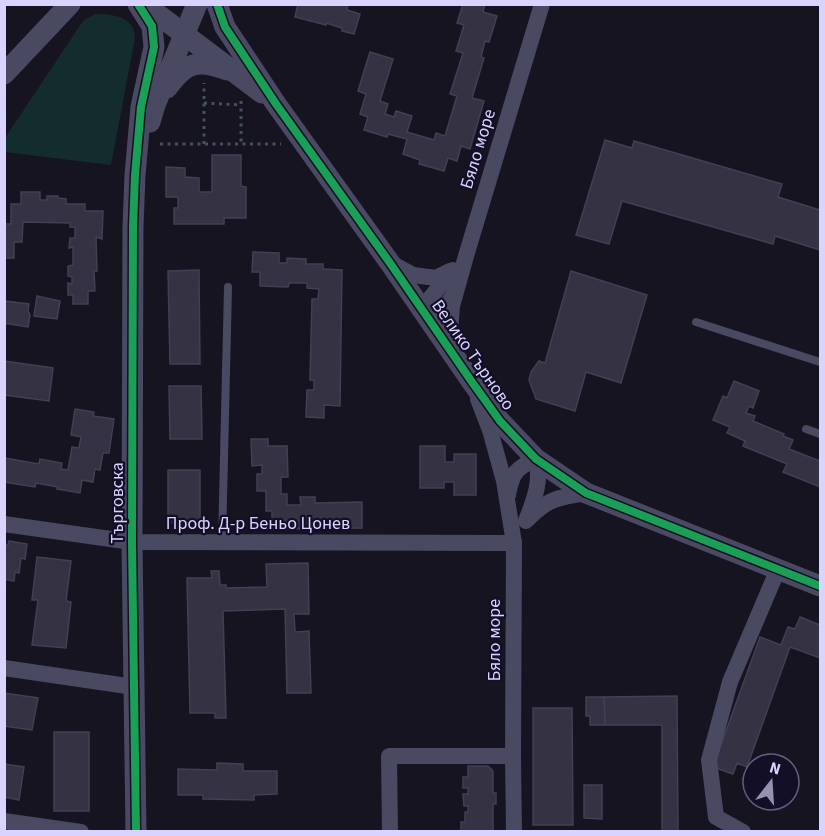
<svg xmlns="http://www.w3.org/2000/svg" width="825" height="836" font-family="'Source Sans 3',sans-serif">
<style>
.green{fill:#132c2d}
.building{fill:#343243;stroke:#433f54;stroke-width:1.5}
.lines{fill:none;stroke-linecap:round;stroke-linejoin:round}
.path{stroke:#44505f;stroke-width:3;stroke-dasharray:3 4.5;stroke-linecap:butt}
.service{stroke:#4a4962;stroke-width:8}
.minor{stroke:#4a4962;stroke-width:16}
.tertiary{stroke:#4a4962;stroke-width:21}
.cycleway-casing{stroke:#130f26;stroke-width:11}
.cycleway{stroke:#1a9f57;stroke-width:8}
.labels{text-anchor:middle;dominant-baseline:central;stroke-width:4.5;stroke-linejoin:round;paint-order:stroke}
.street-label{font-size:18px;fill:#d9d4ff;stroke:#130f26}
</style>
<rect width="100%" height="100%" fill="#161421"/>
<path class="green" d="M95,14C108,14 126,15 133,28C134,31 135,35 135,38L111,165L5,152V138L83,21Z"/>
<g class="building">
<polygon points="298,4 348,4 347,10 360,14 354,34 342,31 342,28 326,23 326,25 295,17"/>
<polygon points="463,4 485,4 483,12 497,16 489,42 485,41 481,57 484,58 472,98 484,101 470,149 461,146 457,161 448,158 444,171 419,164 420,160 403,154 407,139 388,134 387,137 364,130 368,117 360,114 366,94 358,91 370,52 393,59 380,101 388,104 385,114 394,117 396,111 412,116 407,132 434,140 436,133 445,136 457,96 450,94 463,53 456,51 464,25 457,23"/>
<polygon points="605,140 632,148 634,141 782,184 778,197 820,210 820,250 775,236 773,244 622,201 609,244 576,235"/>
<polygon points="212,155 241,155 241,186 246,187 246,218 224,218 224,224 174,224 174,208 178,208 178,197 166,197 166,167 185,168 185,177 199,178 199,192 212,192"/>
<polygon points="21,192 40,192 40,200 47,200 47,196 58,196 58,198 66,199 66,204 85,204 85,211 103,211 102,239 96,237 97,271 94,271 95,291 88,291 88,304 73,304 73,295 68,295 68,283 72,284 72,277 68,276 68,266 73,265 73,247 69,248 70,238 75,238 75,227 70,227 70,223 23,222 22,242 14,242 14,258 4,258 4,224 11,224 11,204 21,204"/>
<polygon points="253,252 279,253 279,263 287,263 287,258 306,259 306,264 323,264 323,269 342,270 340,406 324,405 324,418 306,417 307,390 314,390 314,380 310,380 312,299 318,299 319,289 307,288 307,283 289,283 288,287 260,286 260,272 252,272"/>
<polygon points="199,270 200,364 170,364 168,271"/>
<polygon points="571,271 647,295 621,383 586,372 575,411 536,399 529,380 531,372 539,361 545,363"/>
<polygon points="37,296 60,301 57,319 34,316"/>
<polygon points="5,301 29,304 28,311 30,315 28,327 4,323"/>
<polygon points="4,361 53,368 49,401 4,395"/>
<polygon points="734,381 759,391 753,408 749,406 746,413 755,416 753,421 784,434 783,436 793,440 789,449 820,461 820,487 783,472 787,464 743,446 745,441 727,433 730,427 713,420 723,396 727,398"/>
<polygon points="169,386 201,386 202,439 170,439"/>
<polygon points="75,409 94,412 93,416 114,419 109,453 103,453 100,470 95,469 93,482 82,480 80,493 57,489 58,487 36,483 35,487 4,482 4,458 39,464 40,459 62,463 61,469 68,470 72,447 79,448 81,437 71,435"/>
<polygon points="251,439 268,439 268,446 287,446 288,477 281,477 281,494 287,494 287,505 301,505 300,497 315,497 315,503 362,502 362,528 272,529 272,511 266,511 266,491 257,491 257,474 262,474 262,465 252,466"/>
<polygon points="420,446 445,446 445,462 454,462 454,454 476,454 476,495 454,495 454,482 444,482 444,488 420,488"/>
<polygon points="168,470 200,470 200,522 168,523"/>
<polygon points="9,541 27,544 25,559 21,558 19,573 15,572 14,581 4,579 4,545 8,545"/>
<polygon points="37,557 71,561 66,601 71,602 66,648 32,645 38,600 32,600"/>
<polygon points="308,563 309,614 294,614 295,632 309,631 311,693 287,693 285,609 223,611 226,718 215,718 215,713 190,713 187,578 212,578 211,571 219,571 220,585 226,585 226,588 267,587 266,564"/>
<polygon points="800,617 820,625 820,658 790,647 747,767 737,763 733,774 713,767 760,637 781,645 788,627 795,629"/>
<polygon points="4,693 38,698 32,730 4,726"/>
<polygon points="677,696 678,832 662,832 662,725 605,725 604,697"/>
<polygon points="586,697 604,697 605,725 590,725 590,716 586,716"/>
<polygon points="533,708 572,708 573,825 533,825"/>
<rect x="54" y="732" width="35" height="79"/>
<polygon points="217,763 243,764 243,771 277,771 277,794 254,795 254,800 203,799 203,795 178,795 178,769 217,770"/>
<polygon points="4,764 24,767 19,800 4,797"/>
<polygon points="468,766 488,766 493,771 493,793 496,793 496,804 493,804 493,832 461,832 461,822 465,822 465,812 468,812 468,806 464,806 463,794 468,794 468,788 463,788 463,777 468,777"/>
<polygon points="584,785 602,785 602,819 584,818"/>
</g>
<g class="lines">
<g class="path">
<polyline points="241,101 241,144"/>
<polyline points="204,103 241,105"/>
<polyline points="160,144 281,144"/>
<polyline points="204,144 204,83"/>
</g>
<g class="service">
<polyline points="696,322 820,362"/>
<polyline points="806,429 820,434"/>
<polyline points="222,543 228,287"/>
</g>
<g class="minor">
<polyline points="391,263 413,275 436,278 450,271"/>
<path d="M453,270L427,302L425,313C441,311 446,307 454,294"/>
<polyline points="454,353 450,332 452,306 466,256 542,4"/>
<polyline points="478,399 490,430 504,481 514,543 513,756 514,832"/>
<path d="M508,495C512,473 516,468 536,459C542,481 534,500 526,521"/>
<path d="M528,519C547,499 559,497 586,493"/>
<polyline points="4,524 132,542 514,543"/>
<polyline points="4,668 134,687"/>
<polyline points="4,821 81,832"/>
<polyline points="390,832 389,756 513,756"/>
<polyline points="743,832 716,817 709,760 730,682 778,569"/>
</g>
<g class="tertiary">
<polyline points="144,4 262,93"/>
<polyline points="217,4 225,27 276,104 390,263 472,382 500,421 536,459 586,493 820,586"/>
<polyline points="4,74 70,4"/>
<path d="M167,88C186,62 197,59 227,70"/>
<polyline points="150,122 155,105 197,4"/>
<polyline points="136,832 132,542 133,227 135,175 141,107 154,47 152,26 138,4"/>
</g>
<defs>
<g id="cycleway">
<polyline points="217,4 225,27 276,104 390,263 472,382 500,421 536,459 586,493 820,586"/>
<polyline points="136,832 132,542 133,227 135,175 141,107 154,47 152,26 138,4"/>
</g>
</defs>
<use href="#cycleway" class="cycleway-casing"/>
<use href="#cycleway" class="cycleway"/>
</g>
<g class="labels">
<g class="street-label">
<text transform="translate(478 149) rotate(-73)">Бяло море</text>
<text transform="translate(473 355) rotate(55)">Велико Търново</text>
<text transform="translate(117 503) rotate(-90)">Търговска</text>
<text x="258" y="523">Проф. Д-р Беньо Цонев</text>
<text transform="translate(494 640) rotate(-90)">Бяло море</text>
</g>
</g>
<rect width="825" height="836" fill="none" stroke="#d9d4ff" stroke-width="12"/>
<g transform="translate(771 782) rotate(17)"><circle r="28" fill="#130f26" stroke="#625e7d" stroke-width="1.5"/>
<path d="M0-4.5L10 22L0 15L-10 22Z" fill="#9591b1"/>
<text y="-9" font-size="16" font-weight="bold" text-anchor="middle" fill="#d9d4ff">N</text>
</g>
</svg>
